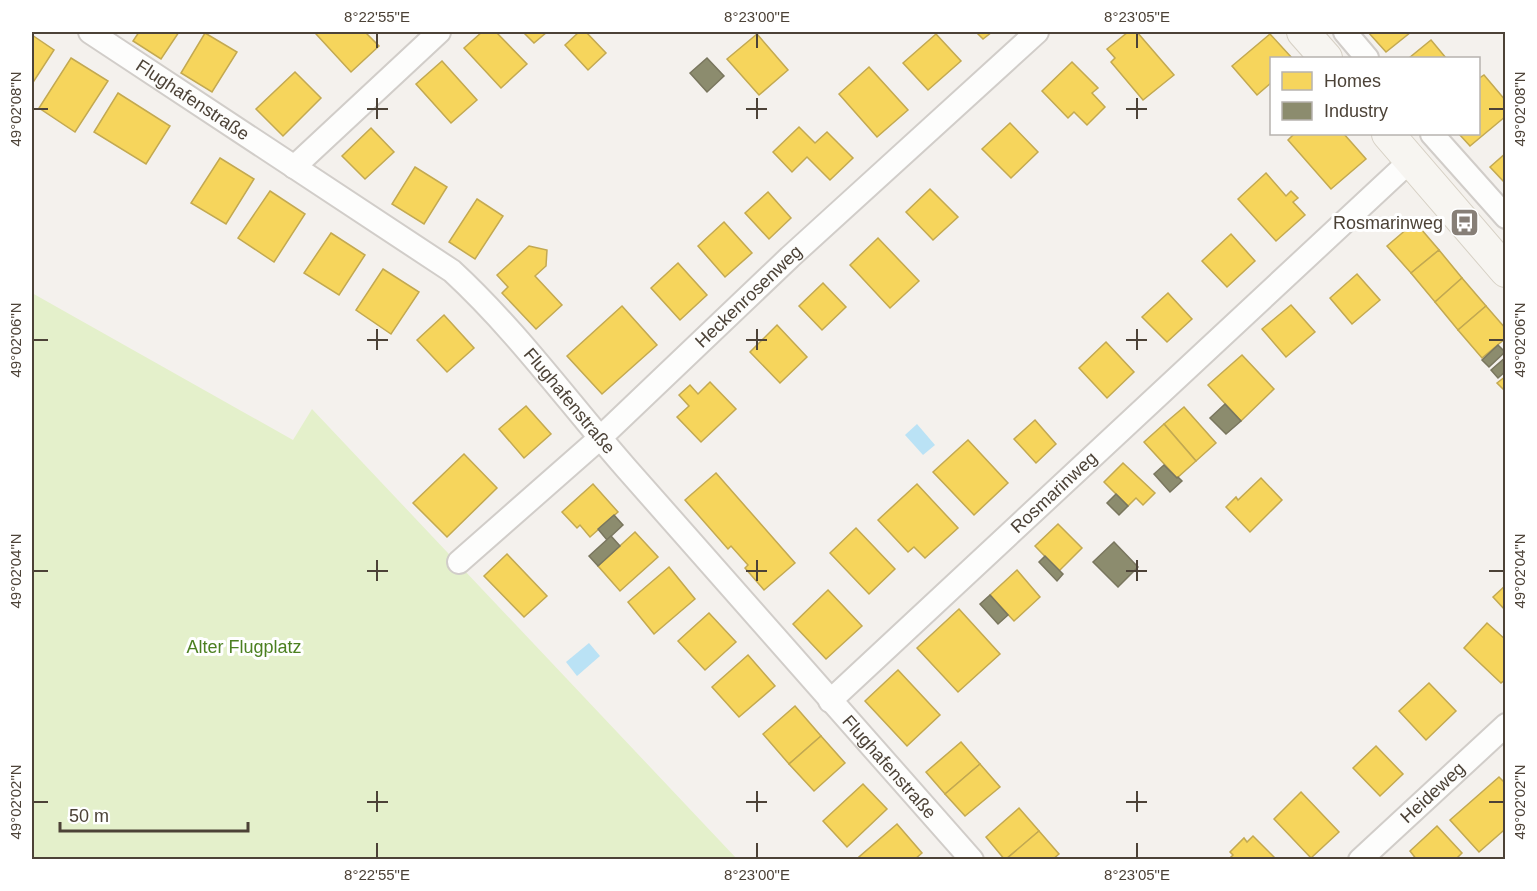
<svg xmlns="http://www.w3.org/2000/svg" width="1537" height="891" font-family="Arial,sans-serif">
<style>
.green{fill:#e4f0cb}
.water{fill:#bae2f5}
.homes{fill:#f6d55c;stroke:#c3a951;stroke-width:1.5}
.industry{fill:#8c8c6e;stroke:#79765e;stroke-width:1.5}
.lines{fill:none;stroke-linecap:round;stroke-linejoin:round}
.street-casing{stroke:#d1cdc9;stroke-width:26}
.secondary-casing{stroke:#d6d0c4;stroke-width:34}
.street{stroke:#fdfdfc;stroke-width:22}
.secondary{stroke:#f7f5f1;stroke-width:32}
.ticks{fill:none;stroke:#4c4237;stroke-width:2}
.labels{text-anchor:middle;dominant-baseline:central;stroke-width:6;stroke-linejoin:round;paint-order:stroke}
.street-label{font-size:18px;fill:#4c4237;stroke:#fff}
.poi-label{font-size:18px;fill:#4c4237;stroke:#fff;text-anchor:end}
.park-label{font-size:18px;fill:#4c8021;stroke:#fff}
.neatline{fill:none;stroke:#4c4237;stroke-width:2}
.ticks-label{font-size:15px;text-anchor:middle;fill:#4c4237}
</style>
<rect width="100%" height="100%" fill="#f4f1ed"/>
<polygon class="green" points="32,293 293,440 312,409 737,859 32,860"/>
<g class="water">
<polygon points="917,424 935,445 923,455 905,435"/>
<polygon points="589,643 600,656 577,676 566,662"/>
</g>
<g class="homes">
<polygon points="139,32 179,32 161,59 133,41"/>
<polygon points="320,32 365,32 379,46 351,72 316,34"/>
<polygon points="482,32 496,32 527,64 501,88 464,48"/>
<polygon points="523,32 547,32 534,43"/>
<polygon points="579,32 586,32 606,53 588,70 565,45"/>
<polygon points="976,32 992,32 983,39"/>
<polygon points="1128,32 1137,32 1174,75 1143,100 1111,62 1115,58 1107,49"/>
<polygon points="1368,32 1411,32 1386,52"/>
<polygon points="205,33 237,52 212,92 181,73"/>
<polygon points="757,34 788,70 759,95 727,59"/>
<polygon points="936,34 961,61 928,90 903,63"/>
<polygon points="1270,34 1292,58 1272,58 1272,82 1257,95 1232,66"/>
<polygon points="32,35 54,50 32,84"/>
<polygon points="1431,40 1446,58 1409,58"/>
<polygon points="71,58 108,81 75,132 39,108"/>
<polygon points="442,61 477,100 451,123 416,84"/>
<polygon points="1072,62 1098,88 1092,93 1105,107 1087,125 1074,112 1068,118 1042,91"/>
<polygon points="869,67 908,110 877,137 839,94"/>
<polygon points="295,72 321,98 283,136 256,109"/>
<polygon points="1484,75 1506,101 1506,116 1470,146 1459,134 1478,134 1478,79"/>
<polygon points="118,93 170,126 146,164 94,132"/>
<polygon points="1010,123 1038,152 1011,178 982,149"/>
<polygon points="799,127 815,143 827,132 853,158 830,180 807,157 792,172 773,152"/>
<polygon points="371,128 394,152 365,179 342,156"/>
<polygon points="1294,134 1344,134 1366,159 1331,189 1288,140"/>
<polygon points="1506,153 1506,184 1490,167"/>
<polygon points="220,158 254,179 226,224 191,203"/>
<polygon points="415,167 447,187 424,224 392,204"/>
<polygon points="1266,173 1286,196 1291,191 1298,198 1293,202 1305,215 1276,241 1238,199"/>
<polygon points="930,189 958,217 933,240 906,212"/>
<polygon points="270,191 305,214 274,262 238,238"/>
<polygon points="768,192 791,218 769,239 745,213"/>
<polygon points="477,199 503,216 475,259 449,242"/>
<polygon points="724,222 752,253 725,277 698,246"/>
<polygon points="1415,222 1439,250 1411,273 1387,246"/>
<polygon points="331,233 365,255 339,295 304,273"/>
<polygon points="1231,234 1255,261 1227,287 1202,261"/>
<polygon points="878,238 919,281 890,308 850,265"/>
<polygon points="529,246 547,250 546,266 535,276 562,305 536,329 502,293 508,287 497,275"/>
<polygon points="1439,250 1462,278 1435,302 1411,273"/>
<polygon points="678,263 707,295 680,320 651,288"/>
<polygon points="383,269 419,292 391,334 356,310"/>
<polygon points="1357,274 1380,300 1352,324 1330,298"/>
<polygon points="1462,278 1486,306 1458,330 1435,302"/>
<polygon points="823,283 846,307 822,330 799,306"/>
<polygon points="1168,293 1192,319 1167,342 1142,317"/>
<polygon points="1291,305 1315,332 1286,357 1262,329"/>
<polygon points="622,306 657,345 602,394 567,356"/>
<polygon points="1486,306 1506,329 1506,338 1482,358 1458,330"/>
<polygon points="444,315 474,348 447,372 417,340"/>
<polygon points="777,325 807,357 780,383 750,352"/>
<polygon points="1106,342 1134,372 1107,398 1079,368"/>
<polygon points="1242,355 1274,389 1241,421 1208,385"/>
<polygon points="1506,376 1506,392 1497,383"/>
<polygon points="710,382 736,409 701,442 677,417 689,406 679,395 690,385 698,394"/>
<polygon points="526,406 551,434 524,458 499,429"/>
<polygon points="1184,407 1216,443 1196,461 1164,424"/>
<polygon points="1035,420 1056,444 1036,463 1014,439"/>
<polygon points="1164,424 1196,461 1177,478 1144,442"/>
<polygon points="968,440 1008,483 974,515 933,472"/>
<polygon points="464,454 497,488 447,537 413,503"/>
<polygon points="1123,463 1155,493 1143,505 1136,498 1128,506 1104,482"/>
<polygon points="716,473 795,563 764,590 745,568 748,565 731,546 728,549 685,500"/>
<polygon points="1261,478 1282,500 1250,532 1226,507 1236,497 1238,500"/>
<polygon points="593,484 618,512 590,537 580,525 577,528 562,512"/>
<polygon points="917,484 958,528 925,558 914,547 908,552 878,520"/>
<polygon points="1058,524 1082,548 1059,571 1035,546"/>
<polygon points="856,528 895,569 869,594 830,553"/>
<polygon points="635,532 658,557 620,591 598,566"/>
<polygon points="507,554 547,596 524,617 484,576"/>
<polygon points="669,567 695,599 654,634 628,602"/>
<polygon points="1017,570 1040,597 1014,621 990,595"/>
<polygon points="1506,585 1506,611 1493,597"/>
<polygon points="828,590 862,626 826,659 793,624"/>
<polygon points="959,609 1000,654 958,692 917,648"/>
<polygon points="709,613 736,642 705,670 678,641"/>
<polygon points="1487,623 1506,640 1506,679 1501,683 1464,648"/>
<polygon points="748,655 775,686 739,717 712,687"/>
<polygon points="898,670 940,715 907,746 865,701"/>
<polygon points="1429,683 1456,711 1426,740 1399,711"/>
<polygon points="795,706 821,736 789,764 763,734"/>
<polygon points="821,736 845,763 814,791 789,764"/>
<polygon points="961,742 980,764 945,794 926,772"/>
<polygon points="1376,746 1403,774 1380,796 1353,768"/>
<polygon points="980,764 1000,787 965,816 945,794"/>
<polygon points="1499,777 1506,784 1506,834 1503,831 1479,852 1450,820"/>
<polygon points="863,784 887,809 847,847 823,821"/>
<polygon points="1301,792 1339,832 1311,858 1274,819"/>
<polygon points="1019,808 1039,831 1005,860 986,837"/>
<polygon points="897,824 922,853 914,860 861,860 859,857"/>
<polygon points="1437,826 1462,853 1455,860 1417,860 1410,851"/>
<polygon points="1039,831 1059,854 1052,860 1005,860"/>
<polygon points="1253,836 1277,860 1228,860 1233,855 1230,852 1244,838 1247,842"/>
</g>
<g class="industry">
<polygon points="707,58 724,76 707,92 690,73"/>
<polygon points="1498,345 1505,352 1489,367 1482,360"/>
<polygon points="1506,357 1506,371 1498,378 1491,370"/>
<polygon points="1225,404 1241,421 1226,434 1210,418"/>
<polygon points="1164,465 1177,478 1178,477 1182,481 1170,492 1154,474"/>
<polygon points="1116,494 1128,506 1119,515 1107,503"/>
<polygon points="614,515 623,525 607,540 598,529"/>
<polygon points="611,536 620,546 598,566 589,556"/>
<polygon points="1114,542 1138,567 1118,587 1093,562"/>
<polygon points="1045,556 1063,574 1057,581 1039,562"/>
<polygon points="990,595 1008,615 998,624 980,604"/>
</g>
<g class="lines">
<defs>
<g id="street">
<path id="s1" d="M90,32L452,271C517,331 568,402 626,468C741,599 856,730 972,860"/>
<polyline points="1345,32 1367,58"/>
<polyline points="1432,134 1506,217"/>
<polyline points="294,167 439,32"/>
<path id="s2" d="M459,562L600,438L790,257L1037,32"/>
<path id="s3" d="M830,701L1411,160"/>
<path id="s4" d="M1360,860L1506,725"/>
</g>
<g id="secondary">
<polyline points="1303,32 1326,58"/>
<polyline points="1388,134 1506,271"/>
</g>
</defs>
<use href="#street" class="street-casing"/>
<use href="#secondary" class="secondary-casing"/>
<use href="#street" class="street"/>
<use href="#secondary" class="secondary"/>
</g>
<path class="ticks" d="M377,33V48M757,33V48M1137,33V48M377,98V119M757,98V119M1137,98V119M33,109H48M367,109H388M746,109H767M1126,109H1147M1489,109H1504M377,329V350M757,329V350M1137,329V350M33,340H48M367,340H388M746,340H767M1126,340H1147M1489,340H1504M377,560V581M757,560V581M1137,560V581M33,571H48M367,571H388M746,571H767M1126,571H1147M1489,571H1504M377,791V812M757,791V812M1137,791V812M33,802H48M367,802H388M746,802H767M1126,802H1147M1489,802H1504M377,843V858M757,843V858M1137,843V858"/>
<defs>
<symbol id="bus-square" viewBox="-11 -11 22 22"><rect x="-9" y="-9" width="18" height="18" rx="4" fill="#877f77" stroke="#fff"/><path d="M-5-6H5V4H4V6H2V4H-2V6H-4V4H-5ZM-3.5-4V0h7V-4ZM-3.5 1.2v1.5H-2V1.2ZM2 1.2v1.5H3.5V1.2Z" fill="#fff"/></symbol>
</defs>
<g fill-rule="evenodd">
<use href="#bus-square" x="1448" y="206" width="33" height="33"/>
</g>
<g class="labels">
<g class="street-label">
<text stroke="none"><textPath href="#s1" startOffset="123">Flughafenstraße</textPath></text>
<text stroke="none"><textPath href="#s2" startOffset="393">Heckenrosenweg</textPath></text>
<text stroke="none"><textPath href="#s1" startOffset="609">Flughafenstraße</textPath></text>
<text stroke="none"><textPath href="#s3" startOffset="306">Rosmarinweg</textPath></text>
<text stroke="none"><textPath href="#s1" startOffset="1095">Flughafenstraße</textPath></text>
<text stroke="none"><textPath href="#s4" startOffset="99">Heideweg</textPath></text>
</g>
<g class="poi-label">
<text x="1443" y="223">Rosmarinweg</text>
</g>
<g class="park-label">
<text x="244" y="647">Alter Flugplatz</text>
</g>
</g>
<rect width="1537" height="891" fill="none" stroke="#ffffff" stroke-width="66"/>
<rect x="1270" y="57" width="210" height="78" fill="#ffffff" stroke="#b7b3af" stroke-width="1.5"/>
<rect x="1282" y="72" width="30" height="18" fill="#f6d55c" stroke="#b7b3af" stroke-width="1.5"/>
<text x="1324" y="87" font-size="18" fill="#4c4237">Homes</text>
<rect x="1282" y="102" width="30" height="18" fill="#8c8c6e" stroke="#b7b3af" stroke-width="1.5"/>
<text x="1324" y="117" font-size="18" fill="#4c4237">Industry</text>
<path d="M60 822v9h188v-9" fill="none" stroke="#4c4237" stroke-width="3"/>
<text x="69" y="822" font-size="18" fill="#4c4237" stroke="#ffffff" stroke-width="4.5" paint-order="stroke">50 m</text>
<rect x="33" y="33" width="1471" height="825" class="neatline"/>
<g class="ticks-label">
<text x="377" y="22">8°22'55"E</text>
<text x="757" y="22">8°23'00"E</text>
<text x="1137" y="22">8°23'05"E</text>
<text transform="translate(16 109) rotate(-90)" y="5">49°02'08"N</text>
<text transform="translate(1520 109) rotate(-90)" y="5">49°02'08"N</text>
<text transform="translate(16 340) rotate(-90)" y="5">49°02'06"N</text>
<text transform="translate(1520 340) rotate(-90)" y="5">49°02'06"N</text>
<text transform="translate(16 571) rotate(-90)" y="5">49°02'04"N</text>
<text transform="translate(1520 571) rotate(-90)" y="5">49°02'04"N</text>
<text transform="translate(16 802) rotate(-90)" y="5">49°02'02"N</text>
<text transform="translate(1520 802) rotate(-90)" y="5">49°02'02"N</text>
<text x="377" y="880">8°22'55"E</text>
<text x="757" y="880">8°23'00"E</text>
<text x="1137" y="880">8°23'05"E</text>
</g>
</svg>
